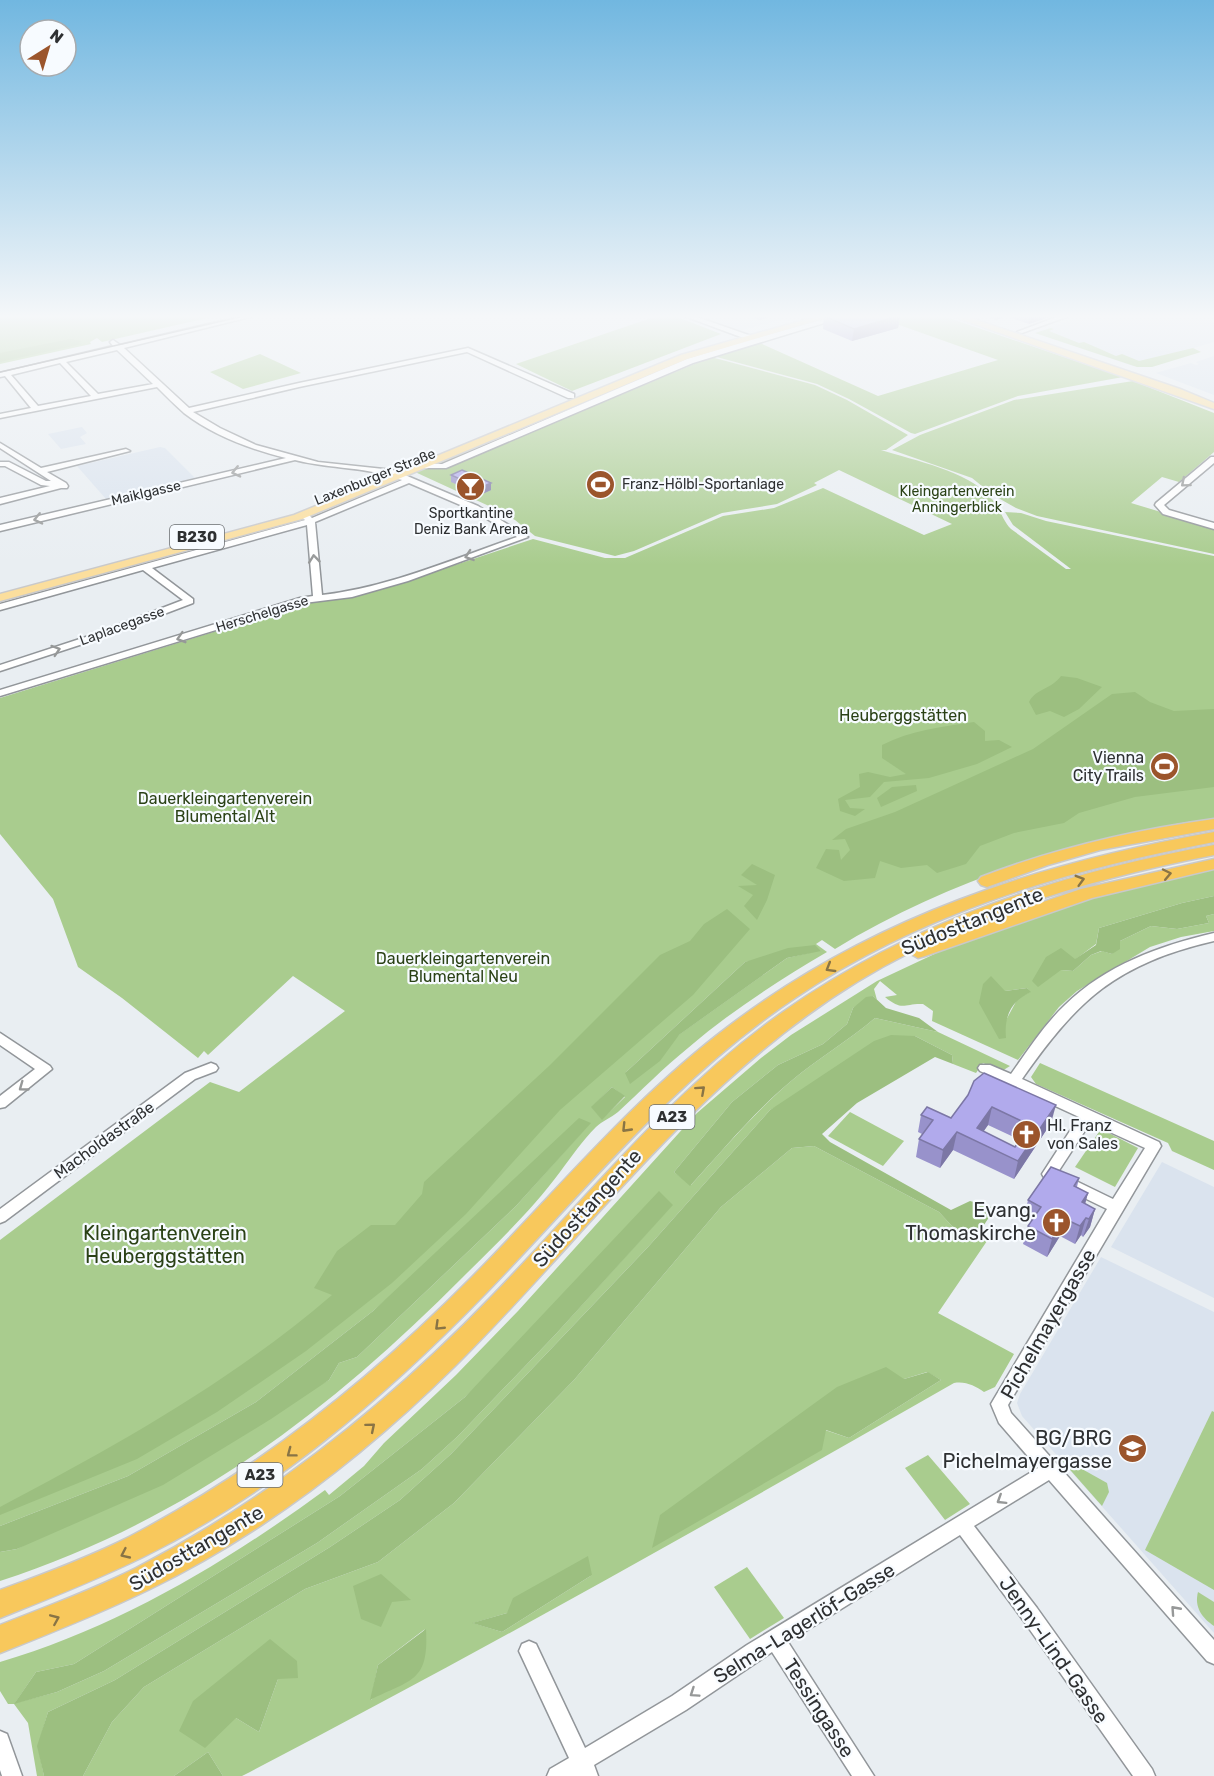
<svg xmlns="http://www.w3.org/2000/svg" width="1214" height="1776" font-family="Rubik,sans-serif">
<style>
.built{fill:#dae3ee}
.green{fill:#a9cc8e;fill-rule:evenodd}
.forest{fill:#9cbf80}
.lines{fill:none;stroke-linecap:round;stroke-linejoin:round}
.minor-casing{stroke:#92969a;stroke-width:3}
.major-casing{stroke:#c9c9ca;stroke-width:3}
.highway-casing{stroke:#c9c9ca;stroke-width:3}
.minor{fill:#fff;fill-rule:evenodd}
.major{fill:#fbde9d;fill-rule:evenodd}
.highway{fill:#f8c85c;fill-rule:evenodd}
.tram{stroke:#65676a;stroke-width:1.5}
.wall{fill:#9892cb;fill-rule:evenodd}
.shaded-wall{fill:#7c77a5}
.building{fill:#b1aaec;stroke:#7c77a5;stroke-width:1.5;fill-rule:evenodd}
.oneway{stroke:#969898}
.oneway2{stroke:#897445}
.labels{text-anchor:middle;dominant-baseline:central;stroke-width:4.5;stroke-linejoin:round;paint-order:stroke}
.far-street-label{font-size:14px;fill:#2e3032;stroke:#f7fbff}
.far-poi-label{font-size:14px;fill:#2e3032;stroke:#f7fbff;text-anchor:start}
.far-park-label{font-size:14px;fill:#2a4115;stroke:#f7fbff}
.shield{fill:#f7fbff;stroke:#6a6d70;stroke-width:1.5}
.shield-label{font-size:15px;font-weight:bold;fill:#2e3032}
.park-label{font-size:16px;fill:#2a4115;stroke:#f7fbff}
.poi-label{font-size:16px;fill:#2e3032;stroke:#f7fbff;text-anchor:end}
.street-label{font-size:16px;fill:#2e3032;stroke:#f7fbff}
.near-street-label{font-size:20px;fill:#2e3032;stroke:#f7fbff}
.near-poi-label{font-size:20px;fill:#2e3032;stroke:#f7fbff;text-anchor:end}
.near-park-label{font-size:20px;fill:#2a4115;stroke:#f7fbff}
</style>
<rect width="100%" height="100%" fill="#e9eef2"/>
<g class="built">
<polygon points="697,316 795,316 739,331"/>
<polygon points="1082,316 1195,316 1214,322 1214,342 1133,366 1035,333"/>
<polygon points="1214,356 1214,395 1156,373 1191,363 1196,365 1199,364 1196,362"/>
<polygon points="82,427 87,433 80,437 86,444 61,449 48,434"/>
<polygon points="160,447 165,448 195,478 106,499 77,466"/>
<polygon points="1162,1162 1214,1187 1214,1298 1111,1247"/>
<polygon points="1101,1257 1214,1312 1214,1633 1022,1416 1017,1403 1020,1394"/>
</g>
<g class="green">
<polygon points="0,316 216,316 102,342 97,338 90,342 91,344 0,364"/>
<polygon points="657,316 675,316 721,334 572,391 516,364"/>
<polygon points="874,316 943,316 1123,377 1018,396 915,434 911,433 849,399 817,384 713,356 760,343 878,396 998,360"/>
<polygon points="1051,328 1054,329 1049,331 1079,343 1084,342 1116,356 1122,354 1139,361 1193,348 1201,352 1152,367 1137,367 1035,333"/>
<polygon points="260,354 301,373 243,389 210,372"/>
<path d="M711,357L815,385L847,400L908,435L886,450H881C915,461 967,470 991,498C1000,507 1002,520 1011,529L1066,569H1071L1013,525L1005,512L1021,513L1046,521L1214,556V819C1179,822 1144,830 1110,838C1014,862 920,897 835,949L822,940L816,944L827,952C778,981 731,1011 688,1048C663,1068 641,1091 618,1112C611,1118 602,1121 596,1127C582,1141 572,1156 560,1172C532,1210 496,1244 463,1277C328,1413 185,1521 0,1581V1552L17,1549L329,1380L339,1363L357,1357L516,1206L590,1123L373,1311L256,1402L128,1476L0,1526V1240L210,1082L239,1092L345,1011L293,976L208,1055L204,1051L198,1058L122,998L78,967L53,899L0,834V698L307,603L380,590L533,539L605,558H625L723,516L774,508L823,488L924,535L952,524L839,470L814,483L817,485L777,504L722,513L634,551L615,556L535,536L515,520L489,506L415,472L424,468L444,469ZM821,950L787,958L625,1073L745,962ZM612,1087L625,1097L602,1119L592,1107Z"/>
<polygon points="687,358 686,361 442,464 439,463"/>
<polygon points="1133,381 1214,413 1214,452 1179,482 1162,477 1131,503 1214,528 1214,554 1037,516 1016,508 993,495 972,478 892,450 920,435 1014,400"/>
<path d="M1214,869V896L1182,903L1099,928L1096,944L1061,970L1073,971L1091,955L1102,951L1112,954L1120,941L1151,926L1177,929L1209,923L1206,916L1214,914V931L1181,937L1150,947L1077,991L1059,1007L1018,1060L932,1021L933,1011L923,1004C904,1003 903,1012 885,997L897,995L880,981L874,989L877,1000L873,996L853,1008L847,1024L823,1044L778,1065L732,1102L674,1172L691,1185C723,1150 754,1113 790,1082C817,1059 848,1041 875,1018L938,1032L1010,1066L1002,1071L983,1063L976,1073L953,1064L952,1055L915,1036L770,1110L648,1247L451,1454L400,1500L330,1547L115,1680L48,1712L38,1746L44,1776H37L28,1723L14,1704H8L0,1691V1662C117,1628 227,1562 325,1490L329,1495L364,1466L384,1443L456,1375L518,1311L697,1113L761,1058L791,1035L877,981L943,950L1108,890ZM1027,988L1030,992L1018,998L1005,1022V991ZM672,1205L555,1335L458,1436L422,1469L317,1543L104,1671L57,1692L15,1703L36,1672L74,1664L340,1496L465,1397Z"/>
<polygon points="1040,1063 1214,1141 1214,1170 1172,1151 1168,1143 1036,1084 1031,1077"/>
<polygon points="850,1112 904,1141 883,1166 828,1136"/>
<polygon points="1101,1129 1138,1148 1115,1187 1075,1167"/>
<path d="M814,1146L939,1212L962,1237L982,1228L987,1241L938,1313L1014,1354L995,1387L984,1392C975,1386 966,1381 954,1383C718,1518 483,1651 242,1776H223L208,1752L174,1776H83L112,1722L144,1687L305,1589L378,1562L454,1503L574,1380L721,1207L792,1148ZM927,1372L941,1380L849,1438L825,1430L904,1379ZM592,1575L502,1632L473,1623L507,1613ZM425,1629L371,1700L378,1665ZM297,1661L278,1679L259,1732L236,1718Z"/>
<polygon points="1212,1411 1214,1412 1214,1590 1145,1550"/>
<polygon points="928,1455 970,1504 945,1520 905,1468"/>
<polygon points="1057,1455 1107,1483 1109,1492 1102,1506"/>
<polygon points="747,1567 784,1618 750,1639 714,1587"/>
<path d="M1198,1592L1214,1602V1626C1202,1618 1194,1607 1198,1592Z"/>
</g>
<g class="forest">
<polygon points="70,339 82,341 79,343 82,344 0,362 0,353"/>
<path d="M1061,676L1077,678L1102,687L1079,709L1064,717L1050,711L1036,715L1029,702C1035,689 1052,689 1061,676Z"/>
<polygon points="1135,692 1150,702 1174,711 1214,709 1214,787 1135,797 1079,813 1064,823 1014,833 980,846 966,864 937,873 927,865 901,868 880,861 875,878 844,881 816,868 826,849 839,850 841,860 850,850 845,839 832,840 846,829 895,812 1033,749 1112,694"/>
<path d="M974,722L985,731V741L999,740L1012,747L977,764L929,778L884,782L870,797L845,800L850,808L865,809L855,816L840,811L838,799L860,787L859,774L868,772L890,777L906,774L882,758V745C911,730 942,727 974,722Z"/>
<polygon points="916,785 917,791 881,807 877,798 892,787"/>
<polygon points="752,864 775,875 767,900 757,920 744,906 753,895 738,886 757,885 741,875"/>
<polygon points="1214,896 1214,914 1206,916 1209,923 1177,929 1151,926 1120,941 1120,949 1112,954 1101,951 1091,955 1073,971 1061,970 1038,987 1032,981 1046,957 1061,948 1075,959 1096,945 1099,928 1182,903"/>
<path d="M727,909L750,929L693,995L560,1110L466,1214L392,1283L306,1351L217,1412L137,1459L0,1515V1507C116,1446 232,1381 332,1295L314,1288L337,1251L371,1225H395L422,1194L424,1182L549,1066L660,955L690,941L704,924Z"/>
<polygon points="815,945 821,951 787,958 679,1035 660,1061 630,1084 625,1073 745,962 788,948"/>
<path d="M991,976L1005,991L1027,988L1031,992C1011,1001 1004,1016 1006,1038L999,1039L979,1003L983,984Z"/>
<path d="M873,996L886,1008L919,1018L938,1032L875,1018C848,1041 817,1059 790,1082C753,1113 723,1150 690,1186L674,1172L732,1102L778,1065L823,1044L847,1024L853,1008L866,997Z"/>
<polygon points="891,1035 915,1036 952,1055 953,1064 935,1057 857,1103 822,1134 830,1142 951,1210 970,1201 995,1208 982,1228 962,1237 939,1212 814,1146 792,1148 721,1207 574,1380 454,1503 378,1562 305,1589 144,1687 112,1722 83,1776 44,1776 37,1746 48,1712 115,1680 330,1547 400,1500 451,1454 648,1247 770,1110 874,1041"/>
<polygon points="612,1087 625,1096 602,1120 591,1107"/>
<polygon points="579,1118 591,1123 516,1206 357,1357 339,1363 329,1380 271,1419 163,1485 17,1549 0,1552 0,1526 128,1476 256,1402 373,1311"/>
<polygon points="659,1191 673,1205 555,1335 458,1436 422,1469 317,1543 104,1671 57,1692 14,1704 36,1672 74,1664 340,1496 465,1397"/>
<polygon points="886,1367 904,1379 928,1372 941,1380 849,1438 826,1430 822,1450 652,1548 660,1515 837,1387"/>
<polygon points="588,1556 592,1575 502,1632 472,1623 507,1613 513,1598"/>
<polygon points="381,1574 411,1600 392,1602 381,1627 361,1619 353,1586"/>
<path d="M426,1629C429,1682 412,1679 370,1700L378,1665Z"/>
<polygon points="270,1639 297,1661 298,1678 278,1679 259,1732 236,1718 205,1748 179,1731 193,1701"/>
<polygon points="208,1752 223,1776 174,1776"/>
</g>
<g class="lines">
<defs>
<g id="minor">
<path d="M242,316H254L124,348L189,408L299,383L468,348L574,394V398H568L467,352L299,387L193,412L220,428L256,445L318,462L393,470L478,506L528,537L408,581L352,597L304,603L0,696V690L300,598L313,596L307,525L152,568L193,599V603L98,639L0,671V665L92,635L183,600L143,570L0,610V604L305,520L302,517L303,515H309L312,518L402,480C371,467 329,469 295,460L0,531V525L286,458C250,449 214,436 184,413C175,405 166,396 157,387L0,418V414L31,408L5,376L0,377V373L113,346L110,342L113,340L120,345ZM117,350L153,384L98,394L66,362ZM60,363L91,396L38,406L11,375ZM409,483L472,510L517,537C453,559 390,587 322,595L315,522Z"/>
<polygon points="684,316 694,316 757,338 836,316 847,316 693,363 446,468 422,468 418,466 422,464 442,464 687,359 749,340"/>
<polygon points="1059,316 1069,316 1022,333 1017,332"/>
<polygon points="0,443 41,468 126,449 130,451 47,472 66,483 68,486 67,488 61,488 0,504 0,498 50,486 41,485 5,466 0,466 0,462 9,462 46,481 51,481 0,448"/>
<polygon points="1211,457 1214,457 1214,463 1164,505 1169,510 1214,523 1214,529 1163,514 1155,505 1156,503"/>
<path d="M1214,933V941C1116,964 1078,999 1022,1079L1159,1142L1161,1146L1008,1405L1011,1413L1214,1640V1664L1207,1661L1049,1480L974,1526L1037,1608L1152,1769L1155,1776H1133L1023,1620L960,1535L788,1642L874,1776H852L772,1652L686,1710L594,1765L598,1776H547L550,1769L569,1758L519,1651L522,1644L529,1641L536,1644L585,1748L672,1696L747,1645L1038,1468L999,1423L991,1404L1107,1209L1068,1190L1066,1186L1068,1182L1073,1180L1078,1182L1113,1199L1145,1148L1090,1123L1058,1172L1061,1177L1059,1181C1052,1183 1045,1181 1042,1174L1079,1117L980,1071L978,1068L980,1065H990L1011,1074C1028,1050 1044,1025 1065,1005C1106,965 1159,946 1214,933Z"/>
<polygon points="0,1033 50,1066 52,1069 5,1107 0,1108 0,1096 35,1069 0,1045"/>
<polygon points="211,1063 216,1065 218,1068 216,1071 195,1079 5,1221 0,1223 0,1209 185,1073"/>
<polygon points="0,1731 7,1734 22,1776 2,1776 0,1770"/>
</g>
<g id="major">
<polygon points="818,316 832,316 687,359 302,519 0,601 0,594 294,515 681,355"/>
<polygon points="952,316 965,316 1180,389 1214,403 1214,409"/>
</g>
<g id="highway">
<path d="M1214,819V829L1100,850L1048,865L987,887L981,885L978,881L981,877C1056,848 1134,830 1214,819Z"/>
<path d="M1214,832V842C1066,870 921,913 795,998C675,1078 586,1190 486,1293C385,1397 273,1493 143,1557C96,1580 48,1599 0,1618V1590C44,1574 87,1558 129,1537C258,1470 370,1380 472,1277C556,1192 633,1098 729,1026C874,916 1037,864 1214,832Z"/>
<path d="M1214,845V855C1121,873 1031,897 944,936L1081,889L1214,859V869L1092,898L925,956L918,958L909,953C720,1047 601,1221 455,1366C366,1454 263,1534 150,1589C101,1613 51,1633 0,1653V1625C46,1607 92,1590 136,1568C271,1498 388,1404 493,1295C587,1198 672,1090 783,1012C912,921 1061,873 1214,845Z"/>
</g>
</defs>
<use href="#minor" class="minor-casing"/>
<use href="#major" class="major-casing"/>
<use href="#highway" class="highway-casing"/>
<use href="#minor" class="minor"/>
<use href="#major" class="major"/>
<use href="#highway" class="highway"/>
<polyline class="tram" points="0,372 244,316"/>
</g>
<g class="wall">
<polygon points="748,316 772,316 760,320"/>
<polygon points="824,316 900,316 898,328 852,341 823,329"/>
<polygon points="985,316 1052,316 1029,324 1006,316 996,320"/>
<polygon points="451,475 491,490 480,495 451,482"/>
<path d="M968,1095L1051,1123L1014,1179L953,1150L940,1168L916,1157L919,1139L922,1134L918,1132L921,1115L951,1118ZM988,1125L1020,1140L1015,1147L983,1132Z"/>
<polygon points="1079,1178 1077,1187 1088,1193 1085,1204 1095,1209 1090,1227 1083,1237 1081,1235 1075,1244 1060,1236 1047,1257 1023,1244 1028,1226 1031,1222 1024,1218 1028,1200"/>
</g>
<g class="shaded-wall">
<polygon points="763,316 772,316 760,320 760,317"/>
<polygon points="898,316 900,316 898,328 852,341 854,329"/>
<polygon points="996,316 1006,316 996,320"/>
<polygon points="1030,316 1052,316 1029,324"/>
<polygon points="491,483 491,490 480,495 480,488"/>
<polygon points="1056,1105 1051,1123 1014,1179 1018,1161"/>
<polygon points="992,1107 988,1125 976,1142 977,1128"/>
<polygon points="957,1132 953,1150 940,1168 943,1150"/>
<polygon points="1088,1193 1083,1211 1082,1202"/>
<polygon points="1095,1209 1090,1227 1083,1237 1089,1219"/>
<polygon points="1086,1218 1081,1235 1075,1244 1080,1226"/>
<polygon points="1065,1219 1060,1236 1047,1257 1052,1239"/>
</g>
<g class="building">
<polygon points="824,316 898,316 854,329"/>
<polygon points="462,470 491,483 480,488 451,475"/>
<path d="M984,1073L1056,1105L1018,1161L957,1132L943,1150L919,1139L933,1120L921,1115L927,1107L951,1118L968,1095L974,1081ZM992,1107L1030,1125L1015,1147L977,1128Z"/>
<polygon points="1051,1167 1079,1178 1074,1186 1088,1193 1082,1202 1095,1209 1089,1219 1086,1218 1080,1226 1065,1219 1052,1239 1028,1226 1041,1207 1028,1200"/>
</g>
<defs><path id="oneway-chevron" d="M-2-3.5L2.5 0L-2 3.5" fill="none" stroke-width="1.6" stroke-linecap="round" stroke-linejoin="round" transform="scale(1.5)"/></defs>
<g class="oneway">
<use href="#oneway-chevron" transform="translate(236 472) rotate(167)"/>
<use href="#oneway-chevron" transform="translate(1185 483) rotate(140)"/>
<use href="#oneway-chevron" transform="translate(38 519) rotate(167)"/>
<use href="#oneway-chevron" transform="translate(469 556) rotate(161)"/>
<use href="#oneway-chevron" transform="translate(314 559) rotate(-96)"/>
<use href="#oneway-chevron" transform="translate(181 638) rotate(163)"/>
<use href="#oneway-chevron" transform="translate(56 650) rotate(-18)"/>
<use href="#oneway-chevron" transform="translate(23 1087) rotate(144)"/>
<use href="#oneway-chevron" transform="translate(1001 1500) rotate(148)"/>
<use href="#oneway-chevron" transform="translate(1175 1610) rotate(-132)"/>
<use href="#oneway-chevron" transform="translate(694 1693) rotate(146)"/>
</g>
<g class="oneway2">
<use href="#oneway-chevron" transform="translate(1167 874) rotate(-12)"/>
<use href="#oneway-chevron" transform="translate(1080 880) rotate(-16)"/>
<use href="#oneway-chevron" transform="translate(830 968) rotate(149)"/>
<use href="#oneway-chevron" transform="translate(701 1090) rotate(-42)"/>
<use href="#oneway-chevron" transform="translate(626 1128) rotate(134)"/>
<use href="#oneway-chevron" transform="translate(439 1326) rotate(136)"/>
<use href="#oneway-chevron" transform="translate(371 1427) rotate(-40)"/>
<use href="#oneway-chevron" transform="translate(291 1453) rotate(143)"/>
<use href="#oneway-chevron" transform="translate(125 1554) rotate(155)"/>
<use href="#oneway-chevron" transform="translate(55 1619) rotate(-23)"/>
</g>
<linearGradient id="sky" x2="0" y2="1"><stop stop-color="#71b7e0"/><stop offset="0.56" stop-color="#f5f7f9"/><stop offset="1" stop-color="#f5f7f9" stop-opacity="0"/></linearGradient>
<rect width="1214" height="565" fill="url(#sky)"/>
<defs>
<symbol id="stadium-disc" viewBox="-11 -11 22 22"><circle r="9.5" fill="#9b552c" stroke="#f7fbff"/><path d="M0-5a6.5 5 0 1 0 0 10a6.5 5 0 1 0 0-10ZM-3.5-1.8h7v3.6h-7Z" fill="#fff"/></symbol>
<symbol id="bar-disc" viewBox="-11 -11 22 22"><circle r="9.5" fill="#9b552c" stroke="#f7fbff"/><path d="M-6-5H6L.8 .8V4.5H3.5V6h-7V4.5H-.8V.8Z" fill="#fff"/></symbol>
<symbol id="church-disc" viewBox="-11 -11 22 22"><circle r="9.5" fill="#9b552c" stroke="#f7fbff"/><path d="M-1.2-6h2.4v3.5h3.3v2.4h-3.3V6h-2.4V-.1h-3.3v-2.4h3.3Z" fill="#fff"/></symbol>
<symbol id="school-disc" viewBox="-11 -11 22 22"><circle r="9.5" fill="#9b552c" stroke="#f7fbff"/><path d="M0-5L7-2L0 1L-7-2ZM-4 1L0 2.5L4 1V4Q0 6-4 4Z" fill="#fff"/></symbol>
</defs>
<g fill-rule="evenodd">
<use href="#stadium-disc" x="584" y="468" width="33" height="33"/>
<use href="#bar-disc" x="454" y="470" width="33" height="33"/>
<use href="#stadium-disc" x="1148" y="750" width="33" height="33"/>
<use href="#church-disc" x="1010" y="1118" width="33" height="33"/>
<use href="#church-disc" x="1040" y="1206" width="33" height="33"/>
<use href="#school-disc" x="1116" y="1432" width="33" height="33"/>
</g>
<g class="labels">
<g class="far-street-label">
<text transform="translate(375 477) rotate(-22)">Laxenburger Straße</text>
<text transform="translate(146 493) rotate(-13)">Maiklgasse</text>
<text transform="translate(262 614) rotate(-17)">Herschelgasse</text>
<text transform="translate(122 626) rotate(-20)">Laplacegasse</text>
</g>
<g class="far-poi-label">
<text x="622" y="484">Franz-Hölbl-Sportanlage</text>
<text x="471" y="513" text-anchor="middle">Sportkantine<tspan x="471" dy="16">Deniz Bank Arena</tspan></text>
</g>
<g class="far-park-label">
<text x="957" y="491">Kleingartenverein<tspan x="957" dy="16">Anningerblick</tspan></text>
</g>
<g class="shield">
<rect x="170" y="525" width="54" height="24" rx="4.5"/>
<rect x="649.5" y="1105" width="45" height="24" rx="4.5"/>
<rect x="237.5" y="1463" width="45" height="24" rx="4.5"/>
</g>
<g class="shield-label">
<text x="197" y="537">B230</text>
<text x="672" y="1117">A23</text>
<text x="260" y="1475">A23</text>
</g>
<g class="park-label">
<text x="903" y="715">Heuberggstätten</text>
<text x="225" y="798">Dauerkleingartenverein<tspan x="225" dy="18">Blumental Alt</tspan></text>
<text x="463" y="958">Dauerkleingartenverein<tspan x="463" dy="18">Blumental Neu</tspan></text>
</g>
<g class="poi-label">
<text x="1144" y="757">Vienna<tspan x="1144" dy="18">City Trails</tspan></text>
<text x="1047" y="1125" text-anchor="start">Hl. Franz<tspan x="1047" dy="18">von Sales</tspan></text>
</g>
<g class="street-label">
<text transform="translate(104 1140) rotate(-36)">Macholdastraße</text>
</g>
<g class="near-street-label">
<text transform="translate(972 921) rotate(-22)">Südosttangente</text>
<text transform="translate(587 1208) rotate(-48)">Südosttangente</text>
<text transform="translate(1048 1324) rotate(-60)">Pichelmayergasse</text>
<text transform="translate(196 1548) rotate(-30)">Südosttangente</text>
<text transform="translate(804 1623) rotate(-32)">Selma-Lagerlöf-Gasse</text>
<text transform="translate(1054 1650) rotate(55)">Jenny-Lind-Gasse</text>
<text transform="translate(819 1708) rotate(57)">Tessingasse</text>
</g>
<g class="near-poi-label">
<text x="1036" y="1210">Evang.<tspan x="1036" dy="23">Thomaskirche</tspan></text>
<text x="1112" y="1438">BG/BRG<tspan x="1112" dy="23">Pichelmayergasse</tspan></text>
</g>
<g class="near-park-label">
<text x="165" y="1233">Kleingartenverein<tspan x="165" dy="23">Heuberggstätten</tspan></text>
</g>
</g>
<g transform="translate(48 48) rotate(37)"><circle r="28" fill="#f7fbff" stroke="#a7aaad" stroke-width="1.5"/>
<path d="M0-4.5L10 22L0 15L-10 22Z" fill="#9b552c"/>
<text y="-9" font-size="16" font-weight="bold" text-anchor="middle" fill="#2e3032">N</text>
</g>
</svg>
